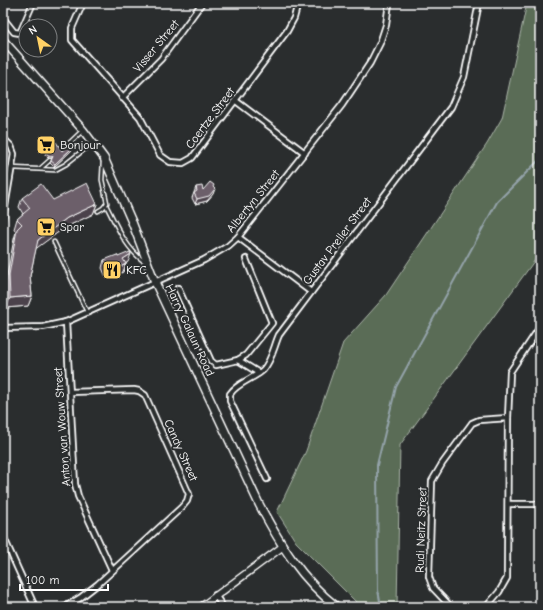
<svg xmlns="http://www.w3.org/2000/svg" width="543" height="610" font-family="'Comic Neue',sans-serif">
<style>
.green{fill:#5a6c56;stroke:#acb6aa}
.lines{fill:none;stroke-linecap:round;stroke-linejoin:round}
.stream{stroke:#94a3aa;stroke-width:2}
.service-casing{stroke:#fff;stroke-width:5.5}
.minor-casing{stroke:#fff;stroke-width:8}
.tertiary-casing{stroke:#fff;stroke-width:9}
.secondary-casing{stroke:#fff;stroke-width:10}
.service{stroke:#2a2d2e;stroke-width:2.5}
.minor{stroke:#2a2d2e;stroke-width:4.5}
.tertiary{stroke:#2a2d2e;stroke-width:6}
.secondary{stroke:#2a2d2e;stroke-width:7}
.wall{fill:#5d515c;stroke:#fff}
.shaded-wall{fill:#4c424b;stroke:#fff}
.building{fill:#6c5e6b;stroke:#fff}
.labels{text-anchor:middle;dominant-baseline:central;stroke-width:4;stroke-linejoin:round;paint-order:stroke}
.street-label{font-size:12px;fill:#fff;stroke:#2a2d2e}
.poi-label{font-size:12px;fill:#fff;stroke:#2a2d2e;text-anchor:start}
</style>
<rect width="100%" height="100%" fill="#2a2d2e"/>
<filter id="ink" filterUnits="userSpaceOnUse"><feTurbulence type="fractalNoise" baseFrequency=".025" numOctaves="2"/><feDisplacementMap in="SourceGraphic" scale="8" xChannelSelector="R" yChannelSelector="G"/><feConvolveMatrix kernelMatrix="1 2 1 2 8 2 1 2 1" color-interpolation-filters="sRGB"/></filter>
<g filter="url(#ink)">
<polygon class="green" points="527,3 540,3 540,253 400,445 397,607 361,607 296,542 277,512 306,451 343,343 386,295 487,144 502,118"/>
<g class="lines">
<polyline class="stream" points="381,607 378,590 377,465 396,387 497,202 540,159"/>
<defs>
<g id="service">
<polyline points="61,151 82,131"/>
<polyline points="12,168 55,170 66,164 91,144"/>
<polyline points="41,168 50,160"/>
<path d="M106,205C116,225 126,249 145,262"/>
<polyline points="98,211 103,208 107,203 102,180 103,162"/>
<polyline points="54,242 87,312"/>
</g>
<g id="minor">
<polyline points="83,3 72,28 72,40 140,117 160,155 170,162 183,163 192,158 287,31 294,18 298,3"/>
<polyline points="3,6 5,3"/>
<polyline points="3,18 14,32 20,33 33,3"/>
<polyline points="122,98 161,59 202,3"/>
<polyline points="236,101 305,153"/>
<polyline points="3,138 11,146 14,154 3,218"/>
<polyline points="238,237 311,292"/>
<polyline points="178,288 211,361 216,365 238,360 246,355 272,323 246,259"/>
<polyline points="66,322 75,484 78,496 112,570"/>
<polyline points="3,328 43,327 66,322 204,260 228,246 238,237 342,105 370,63 380,43 386,25 389,3"/>
<polyline points="238,360 259,373"/>
<polyline points="508,418 510,372 540,327"/>
<path d="M267,479L230,401V394C237,383 253,379 263,370C272,360 274,346 279,335L451,107L464,77L479,3"/>
<polyline points="508,504 540,504"/>
<polyline points="3,536 35,607"/>
<polyline points="215,595 223,607"/>
<polyline points="65,607 80,598 98,584 182,507 187,501 189,494 145,395 139,391 134,390 70,392"/>
<polyline points="451,607 433,588 429,577 432,481 442,464 472,423 479,420 508,418 507,578 499,592 486,607"/>
</g>
<polyline id="tertiary" points="201,607 282,547"/>
<path id="secondary" d="M3,40L83,130L104,158L132,222L155,282L259,504C280,544 301,579 337,607"/>
</defs>
<use href="#service" class="service-casing"/>
<use href="#minor" class="minor-casing"/>
<use href="#tertiary" class="tertiary-casing"/>
<use href="#secondary" class="secondary-casing"/>
<use href="#service" class="service"/>
<use href="#minor" class="minor"/>
<use href="#tertiary" class="tertiary"/>
<use href="#secondary" class="secondary"/>
</g>
<g class="wall">
<polygon points="72,150 54,167 50,163 52,158 48,158 45,155 46,152 62,151"/>
<polygon points="196,187 203,190 213,187 213,194 207,201 195,204 192,198"/>
<polygon points="22,198 97,204 93,214 64,228 36,248 30,276 32,296 28,306 6,308 5,285 14,239 16,232 14,229 17,219 23,214 19,207"/>
<polygon points="118,257 128,262 126,264 123,272 109,278 106,277 102,268 104,260"/>
</g>
<g class="shaded-wall">
<polygon points="73,147 72,150 54,167 55,164"/>
<polygon points="49,156 53,156 52,158 48,158"/>
<polygon points="215,189 213,194 207,201 195,204 197,199"/>
<polygon points="97,204 93,214 64,228 34,250 38,240 67,218"/>
<polygon points="131,254 128,262 122,266 126,264 123,272 109,278 112,271 123,259"/>
<polygon points="32,296 28,306 6,308 10,298"/>
</g>
<g class="building">
<polygon points="56,142 62,151 70,144 73,147 55,164 51,161 53,156 49,156 46,152"/>
<polygon points="210,182 214,185 213,187 215,189 209,196 197,199 194,193 197,191 196,187 202,186 203,190"/>
<polygon points="87,183 97,204 67,218 38,240 30,276 32,296 10,298 9,275 17,229 22,224 17,219 30,208 22,198 41,184 53,200"/>
<polygon points="130,252 131,254 123,259 126,264 112,271 109,270 104,260 117,255 118,257"/>
</g>
</g>
<defs>
<symbol id="supermarket-square" viewBox="-11 -11 22 22"><rect x="-9" y="-9" width="18" height="18" rx="4" fill="#ffd166" stroke="#2a2d2e"/><path d="M-6-5.5h2.5l.6 2H6L4.5 2H-2.5L-4.4-4H-6ZM-1.5 3.2a1.3 1.3 0 1 0 .1 0ZM3 3.2a1.3 1.3 0 1 0 .1 0Z" fill="#111"/></symbol>
<symbol id="restaurant-square" viewBox="-11 -11 22 22"><rect x="-9" y="-9" width="18" height="18" rx="4" fill="#ffd166" stroke="#2a2d2e"/><path d="M-5-6h1v4h1v-4h1v4h1v-4h1v5L-1.5 .5V6h-2V.5L-5-1ZM5-6V6H3V1.5H1.5Q1.5-4 5-6Z" fill="#111"/></symbol>
</defs>
<g fill-rule="evenodd">
<use href="#supermarket-square" x="35" y="134" width="22" height="22"/>
<use href="#supermarket-square" x="35" y="216" width="22" height="22"/>
<use href="#restaurant-square" x="101" y="259" width="22" height="22"/>
</g>
<g class="labels">
<g class="street-label">
<text transform="translate(156 46) rotate(-50)">Visser Street</text>
<text transform="translate(210 118) rotate(-53)">Coertze Street</text>
<text transform="translate(253 201) rotate(-51)">Albertyn Street</text>
<text transform="translate(337 241) rotate(-53)">Gustav Preller Street</text>
<text transform="translate(190 330) rotate(65)">Harry Galaun Road</text>
<text transform="translate(62 427) rotate(-94)">Anton van Wouw Street</text>
<text transform="translate(181 450) rotate(66)">Candy Street</text>
<text transform="translate(421 530) rotate(-88)">Rudi Neitz Street</text>
</g>
<g class="poi-label">
<text x="60" y="145">Bonjour</text>
<text x="60" y="227">Spar</text>
<text x="126" y="270">KFC</text>
</g>
</g>
<rect width="543" height="610" fill="none" stroke="#2a2d2e" stroke-width="16"/>
<rect x="8" y="8" width="527" height="594" fill="none" stroke="#fff" stroke-width="1.5" filter="url(#ink)"/>
<g transform="translate(38 38) rotate(327)"><circle r="19" fill="#2a2d2e" stroke="#7f8182"/>
<path d="M0-3L7 15L0 10L-7 15Z" fill="#ffd166"/>
<text y="-6" font-size="11" font-weight="bold" text-anchor="middle" fill="#ffffff">N</text>
</g>
<path d="M20 584v6h88v-6" fill="none" stroke="#ffffff" stroke-width="2"/>
<text x="26" y="584" font-size="12" fill="#ffffff" stroke="#2a2d2e" stroke-width="3" paint-order="stroke">100 m</text>
</svg>
